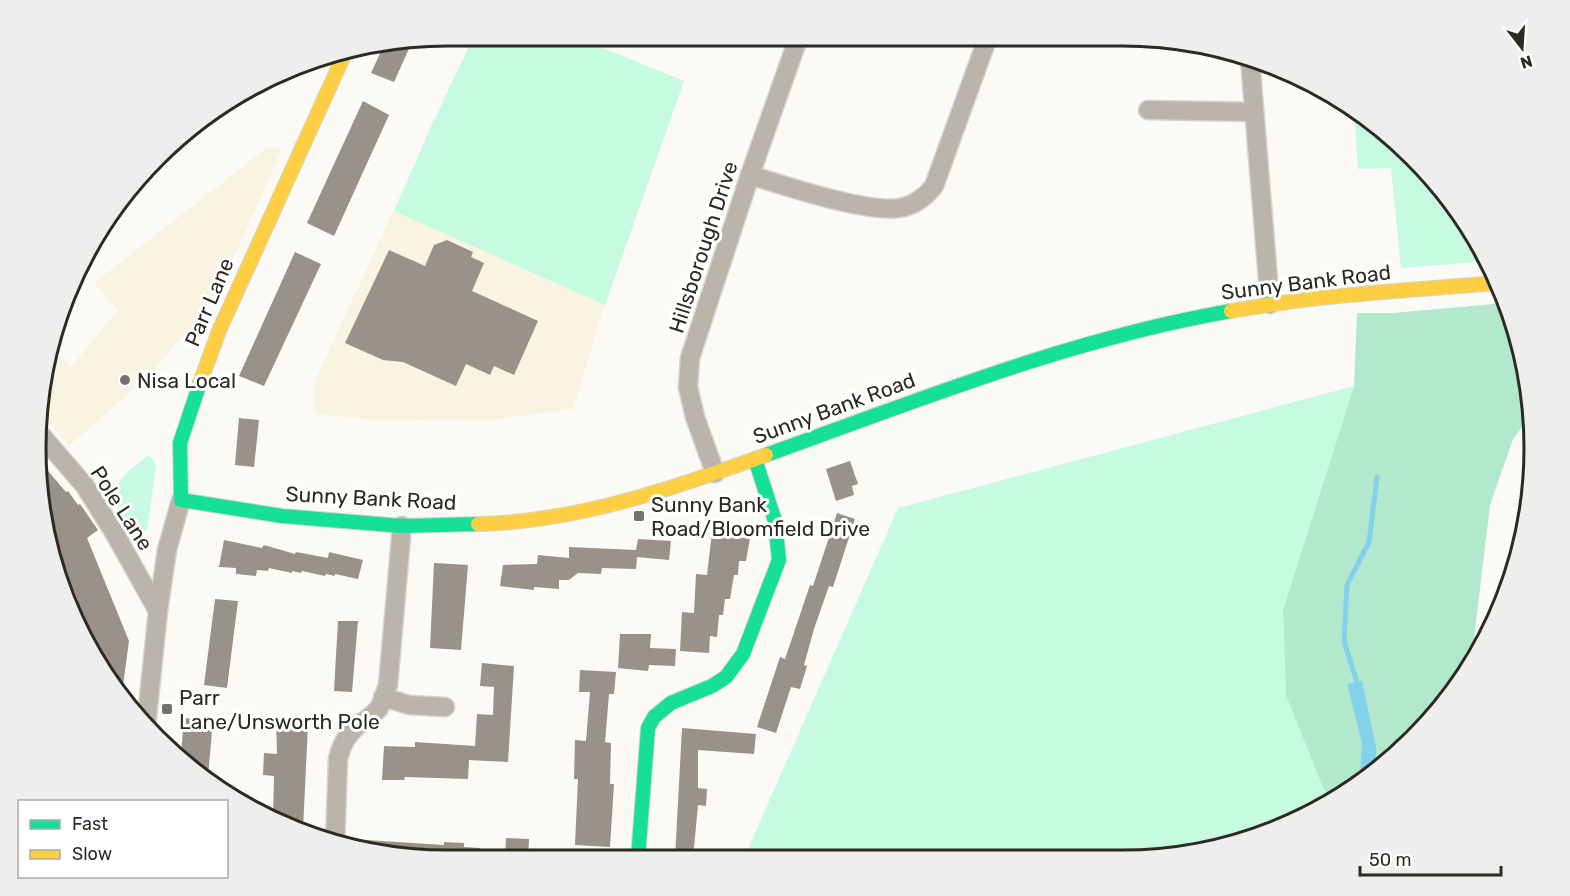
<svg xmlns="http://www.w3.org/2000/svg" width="1570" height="896" font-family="Rubik,sans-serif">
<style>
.built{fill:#f9f4e1}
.green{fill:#c6fbe2}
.forest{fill:#b2e8ce}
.water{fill:#84d2e9}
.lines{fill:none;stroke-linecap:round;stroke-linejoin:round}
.stream{stroke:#84d2e9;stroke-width:5}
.building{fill:#989288}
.street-casing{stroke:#d5d4d0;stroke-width:21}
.fast-casing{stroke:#d5d4d0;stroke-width:16}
.slow-casing{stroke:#d5d4d0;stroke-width:16}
.street{stroke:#bbb4aa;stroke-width:18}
.fast{stroke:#16e098;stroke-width:14}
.slow{stroke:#ffcf43;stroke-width:14}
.poi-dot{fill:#74736b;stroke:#fff;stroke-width:2}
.labels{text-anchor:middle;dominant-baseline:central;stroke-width:6;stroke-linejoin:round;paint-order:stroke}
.street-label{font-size:21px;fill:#2c2a21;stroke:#fff}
.poi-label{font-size:21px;fill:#2c2a21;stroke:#fff;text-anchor:start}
.rim{fill:none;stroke:#2c2a21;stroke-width:3}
</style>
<rect width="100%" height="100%" fill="#fbfaf5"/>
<g class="built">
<polygon points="474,36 573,36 684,81 605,305 573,409 485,421 459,419 382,421 316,414 312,392 315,381"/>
<polygon points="268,147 282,150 219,290 196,321 146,378 69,446 43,416 49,351 71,367 118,310 94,283"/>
</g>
<g class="green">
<polygon points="474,36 573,36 684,81 605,305 394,211 433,122"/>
<polygon points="1354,110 1394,138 1449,197 1489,261 1401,268 1391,168 1358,169"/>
<polygon points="1354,386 1283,610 1286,696 1329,802 1255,838 1175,857 744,858 898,508"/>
<path d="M149,455L156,465L147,531C127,529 108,506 118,485C124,472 138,464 149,455Z"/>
</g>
<polygon class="forest" points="1505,303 1520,342 1532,414 1513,439 1490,505 1471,664 1414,739 1351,791 1329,802 1286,696 1283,610 1354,386 1357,313 1393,313"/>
<polygon class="water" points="1362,681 1376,747 1376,770 1360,783 1362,743 1347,684"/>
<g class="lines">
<polyline class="stream" points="1359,689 1344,641 1347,585 1369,542 1377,477"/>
</g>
<g class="building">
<polygon points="412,42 394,82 371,73 383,47"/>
<polygon points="363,101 389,115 334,236 307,223"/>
<polygon points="447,240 473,252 471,257 484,263 472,291 538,321 514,375 494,366 490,375 466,364 456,386 403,362 383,360 345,343 389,250 425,266 434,245"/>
<polygon points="295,252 321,264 264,386 239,376"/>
<polygon points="239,418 259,420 254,467 235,465"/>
<polygon points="850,461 858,484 852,486 854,495 836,501 826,469"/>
<polygon points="48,471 66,492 68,491 78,505 80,504 98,530 87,538 129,641 122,693 72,613 74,612 71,604 78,601 55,545 53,546 38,479"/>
<polygon points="837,513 855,519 833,587 829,586 814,629 804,665 807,666 800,689 791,687 776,733 757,727 780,657 785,659 810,585 813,586"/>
<polygon points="713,524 730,526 729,537 750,538 746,561 739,561 738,575 734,575 730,599 725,599 723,615 719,615 717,637 710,636 709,653 680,651 682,612 694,613 696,574 707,575"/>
<polygon points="638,539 671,541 669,560 637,557 636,569 602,568 601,574 578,573 569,580 559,580 559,589 534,587 534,590 500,586 503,565 537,564 538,555 569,558 569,547 636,550"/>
<polygon points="224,540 262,548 264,545 295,554 296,552 328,558 329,552 363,560 358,579 335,574 335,576 326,574 325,576 302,571 301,573 292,571 292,573 269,568 268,571 257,570 256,576 236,574 236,568 219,567"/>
<polygon points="434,563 468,565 461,650 430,648"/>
<polygon points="215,599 238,601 227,688 204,685"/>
<polygon points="338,621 358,621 352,692 334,691"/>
<polygon points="620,634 651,634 650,648 676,649 675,666 649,665 648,671 618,668"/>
<polygon points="482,663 514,666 508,762 469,760 468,779 405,777 404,780 382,780 384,746 415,747 415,742 475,746 477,714 493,715 494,687 480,686"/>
<polygon points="580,670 616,672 614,694 609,694 605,742 611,743 610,784 614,784 610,847 575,845 578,779 574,779 575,740 586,741 590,692 579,692"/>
<polygon points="184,718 213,720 208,777 181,755"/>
<polygon points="276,718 301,719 301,725 308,724 303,830 273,818 274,776 263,775 264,753 277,754"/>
<polygon points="682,728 756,734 754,754 698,750 698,788 707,789 706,806 698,805 693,858 675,858"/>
<polygon points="506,838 529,839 528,859 505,859"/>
<polygon points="366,840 444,845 444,842 464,843 464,847 480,848 480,859 421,859 365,850"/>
</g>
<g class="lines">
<defs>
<g id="street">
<polyline points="1250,59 1270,304"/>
<polyline points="1148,110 1254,112"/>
<path d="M750,175C782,185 874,216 904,207C917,204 926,196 934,186L988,37"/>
<polyline points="41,435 85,486 115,534 158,611"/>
<polyline points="715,473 695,417 688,387 690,358 750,175 799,36"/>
<polyline points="383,697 409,705 445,707"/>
<polyline points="146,726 158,611 167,550 181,500"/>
<path d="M335,843L338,759C341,746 346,735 357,726C365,720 373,716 379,708C383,701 385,693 388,685L402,526"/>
</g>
<g id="fast">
<polyline points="200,383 180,443 181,500 282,516 402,526 478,524"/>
<path d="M766,455C919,400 1070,339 1231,311"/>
<polyline points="638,858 648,728 654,717 671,703 712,686 726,677 743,654 779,560 775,521 755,459"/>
</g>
<g id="slow">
<path d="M1231,311C1319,295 1409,290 1498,283"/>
<polyline points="200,383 219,331 345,53"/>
<path d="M478,524C577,522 674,488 766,455"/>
</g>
</defs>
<use href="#street" class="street-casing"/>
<use href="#fast" class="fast-casing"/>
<use href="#slow" class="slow-casing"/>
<use href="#street" class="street"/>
<use href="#fast" class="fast"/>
<use href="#slow" class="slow"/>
</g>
<g class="poi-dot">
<circle cx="125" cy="380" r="6"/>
<rect x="633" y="510" width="12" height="12" rx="3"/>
<rect x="161" y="703" width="12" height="12" rx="3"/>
</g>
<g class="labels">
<g class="street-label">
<text transform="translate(703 247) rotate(-72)">Hillsborough Drive</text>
<text transform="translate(1306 282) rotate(-7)">Sunny Bank Road</text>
<text transform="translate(209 302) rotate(-67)">Parr Lane</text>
<text transform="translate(834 408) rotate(-20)">Sunny Bank Road</text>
<text transform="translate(371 498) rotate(3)">Sunny Bank Road</text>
<text transform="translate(122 508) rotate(57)">Pole Lane</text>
</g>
<g class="poi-label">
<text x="137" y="380">Nisa Local</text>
<text x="651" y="504">Sunny Bank<tspan x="651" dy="24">Road/Bloomfield Drive</tspan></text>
<text x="179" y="697">Parr<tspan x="179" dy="24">Lane/Unsworth Pole</tspan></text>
</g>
</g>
<path d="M0 0H1570V896H0ZM448 46H1122A402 402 0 0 1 1524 448V448A402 402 0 0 1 1122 850H448A402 402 0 0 1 46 448V448A402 402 0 0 1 448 46Z" fill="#eeeeed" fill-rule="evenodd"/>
<path class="rim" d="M448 46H1122A402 402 0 0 1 1524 448V448A402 402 0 0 1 1122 850H448A402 402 0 0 1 46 448V448A402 402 0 0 1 448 46Z"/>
<rect x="18" y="800" width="210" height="78" fill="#ffffff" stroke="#abaaa6" stroke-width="1.5"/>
<rect x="30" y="820" width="30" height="9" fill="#16e098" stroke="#abaaa6" stroke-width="1.5"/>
<text x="72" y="830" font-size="18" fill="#2c2a21">Fast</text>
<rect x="30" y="850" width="30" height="9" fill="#ffcf43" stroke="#abaaa6" stroke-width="1.5"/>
<text x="72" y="860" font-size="18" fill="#2c2a21">Slow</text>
<g transform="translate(1522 48) rotate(163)" stroke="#ffffff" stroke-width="4.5" paint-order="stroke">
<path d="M0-4.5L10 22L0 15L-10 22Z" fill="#2c2a21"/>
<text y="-9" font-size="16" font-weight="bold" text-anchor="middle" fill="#2c2a21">N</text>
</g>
<path d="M1360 866v9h141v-9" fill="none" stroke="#2c2a21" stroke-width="3"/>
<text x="1369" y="866" font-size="18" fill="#2c2a21" stroke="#ffffff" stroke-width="4.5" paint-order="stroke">50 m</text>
</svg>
